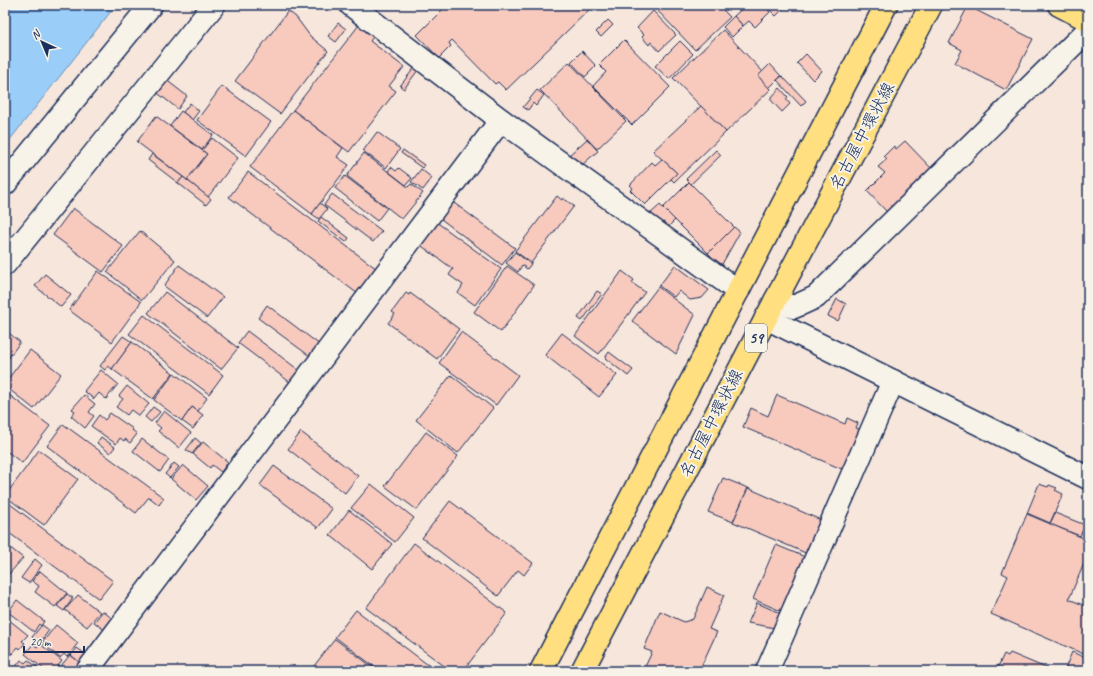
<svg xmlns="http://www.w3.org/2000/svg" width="1093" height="676" font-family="Caveat,'Klee One',sans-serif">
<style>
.water{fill:#9acdf8;stroke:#678eba}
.building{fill:#f8c9bd;stroke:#1b2f5e}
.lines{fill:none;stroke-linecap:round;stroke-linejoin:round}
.minor-casing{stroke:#1b2f5e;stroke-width:25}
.primary-casing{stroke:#1b2f5e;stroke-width:25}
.motorway-casing{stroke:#1b2f5e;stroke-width:25}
.minor{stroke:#f7f3e8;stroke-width:22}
.primary{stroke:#ffdf80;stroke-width:22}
.motorway{stroke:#ffdf80;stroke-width:22}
.labels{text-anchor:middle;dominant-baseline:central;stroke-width:4;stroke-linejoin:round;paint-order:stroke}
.shield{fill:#f7f3e8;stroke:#5d6a87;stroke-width:1}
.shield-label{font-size:16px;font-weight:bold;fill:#1b2f5e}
.street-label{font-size:17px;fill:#1b2f5e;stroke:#f7f3e8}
</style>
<rect width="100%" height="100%" fill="#f7e6db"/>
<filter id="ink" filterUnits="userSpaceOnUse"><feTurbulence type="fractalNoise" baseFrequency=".025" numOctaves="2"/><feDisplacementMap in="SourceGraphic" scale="8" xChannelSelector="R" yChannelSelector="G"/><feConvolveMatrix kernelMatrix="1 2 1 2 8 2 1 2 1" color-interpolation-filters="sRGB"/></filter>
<g filter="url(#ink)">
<polygon class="water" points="5,5 116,5 5,146"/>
<g class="building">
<polygon points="447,5 594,5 506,90 498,82 495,84 452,40 449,43 451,46 439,58 417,35"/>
<polygon points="660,5 718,5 730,17 695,50 656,9"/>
<polygon points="746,5 763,5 770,12 755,27 749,21 743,26 734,16"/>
<polygon points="773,5 787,5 776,16 769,9"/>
<polygon points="968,6 1033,39 1006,90 955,63 962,50 949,43"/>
<polygon points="288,11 296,17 310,36 328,51 280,114 235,81"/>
<polygon points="653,11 676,35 659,51 651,42 649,45 642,37 644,35 637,28"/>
<polygon points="734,16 743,26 732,37 723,27"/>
<polygon points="608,20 613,25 601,37 596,32"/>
<polygon points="338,23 346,29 336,42 328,36"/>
<polygon points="359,25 374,36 370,41 404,67 389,86 396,91 349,152 293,110"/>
<polygon points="723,30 763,72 758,76 771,89 726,132 673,78"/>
<polygon points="624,40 670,87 632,125 593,86 606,72 599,65"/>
<polygon points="680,41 693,54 669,79 655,66"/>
<polygon points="582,51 596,66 585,77 571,62"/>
<polygon points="806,54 822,71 813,80 797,63"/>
<polygon points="569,62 626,121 597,149 540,90"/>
<polygon points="770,64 781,76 769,88 758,76"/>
<polygon points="415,67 418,70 404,89 400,86"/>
<polygon points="782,76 806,101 801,106 777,80"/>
<polygon points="165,79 187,96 178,109 155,91"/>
<polygon points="222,86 271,122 246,156 197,120"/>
<polygon points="780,88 788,97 786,99 790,104 782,112 770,99"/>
<polygon points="537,90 544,95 536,106 533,103 528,110 523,107"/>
<polygon points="190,103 199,111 192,120 183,112"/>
<polygon points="701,106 726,132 674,182 671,179 677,173 653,151"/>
<polygon points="293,110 343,148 337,157 349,165 312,214 250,167"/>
<polygon points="181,111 213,135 202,150 170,126"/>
<polygon points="156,116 207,154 187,180 137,142"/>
<polygon points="377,132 400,149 386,168 363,151"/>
<polygon points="212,138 238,158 208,197 187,180 207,154 202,150"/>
<polygon points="587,139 598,151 583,164 569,155"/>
<polygon points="905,141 932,169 887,212 867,191 885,173 878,167 887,159 884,156 894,146 896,149"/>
<polygon points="403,150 424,165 422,168 401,153"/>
<polygon points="716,150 721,155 691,184 686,179"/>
<polygon points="364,153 408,187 411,184 423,193 402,219 347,176"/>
<polygon points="152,154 183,177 178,183 148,160"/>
<polygon points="662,159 677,173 645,205 630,190 633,188 630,185 652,162 655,165"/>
<polygon points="391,167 396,171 399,168 412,178 406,185 388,171"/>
<polygon points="421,169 432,178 423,190 411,182"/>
<polygon points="248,172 377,269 358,294 229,197"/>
<polygon points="345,176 387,208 377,221 335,188"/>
<polygon points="183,177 211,199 206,205 178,183"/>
<polygon points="689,182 734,227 708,253 663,208"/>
<polygon points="332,194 382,231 373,242 324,205"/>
<polygon points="557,196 562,200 563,198 574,206 531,263 515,251"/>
<polygon points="450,200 515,248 502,265 437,216"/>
<polygon points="320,203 327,209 319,219 312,214"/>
<polygon points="660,205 675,220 667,228 649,215"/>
<polygon points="73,208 123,246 103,272 53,235"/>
<polygon points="321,217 349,238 346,242 318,221"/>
<polygon points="435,221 501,269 475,305 458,293 463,285 449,275 453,269 419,244"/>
<polygon points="734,227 740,232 721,266 708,253"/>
<polygon points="140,231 175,260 142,300 107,272"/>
<polygon points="515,252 531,264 527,269 522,265 518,272 506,263"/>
<polygon points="179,265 223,297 207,318 164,286"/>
<polygon points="675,265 709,290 702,298 690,300 679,291 674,297 659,286"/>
<polygon points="507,266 534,285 501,332 474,312"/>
<polygon points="98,271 141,302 112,342 69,310"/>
<polygon points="622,271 634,280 632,283 645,292 599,354 575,336"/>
<polygon points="45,274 71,295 61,307 35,286"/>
<polygon points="658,287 695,315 676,354 632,321"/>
<polygon points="597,291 602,294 582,321 578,318"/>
<polygon points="165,292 238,348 221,369 148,313"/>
<polygon points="406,293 409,295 410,293 459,329 437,359 388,323 395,314 392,312"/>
<polygon points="837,299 846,304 838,321 828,316"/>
<polygon points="267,305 320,345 311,357 258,318"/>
<polygon points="144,315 223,375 209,394 129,334"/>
<polygon points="5,330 20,342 5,363"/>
<polygon points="247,331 300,371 291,383 238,343"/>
<polygon points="461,332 518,375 496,405 439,363"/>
<polygon points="562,333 617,375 599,397 545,355"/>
<polygon points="123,336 132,342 112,369 108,366 105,370 100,366"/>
<polygon points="132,342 173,373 153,399 112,369"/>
<polygon points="30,350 61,374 34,409 5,386 5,383"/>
<polygon points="609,352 633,370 628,376 605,358"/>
<polygon points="101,370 118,384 106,399 99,393 94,399 84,391"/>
<polygon points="174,373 207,398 198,411 192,407 182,421 154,400"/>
<polygon points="451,375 493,408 458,453 416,420"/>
<polygon points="127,386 149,404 139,416 131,410 127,415 116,407 123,399 119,396"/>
<polygon points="8,394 50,426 22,463 5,450 5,398"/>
<polygon points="84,395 95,404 89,412 94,416 85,428 71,416 75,411 72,409"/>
<polygon points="777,395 845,424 847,418 858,423 856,428 861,430 844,470 743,427 751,408 768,416"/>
<polygon points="153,407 160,412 151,422 145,417"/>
<polygon points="192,407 203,415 193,429 182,421"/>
<polygon points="164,411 191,433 179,448 158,431 161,428 155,423"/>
<polygon points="110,413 133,429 132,430 137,434 130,443 125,439 124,441 120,438 116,444 91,426 99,415 105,420"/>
<polygon points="63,424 164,498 159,505 149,497 136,513 47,446"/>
<polygon points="301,432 358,476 345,493 288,449"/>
<polygon points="426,432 458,456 417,510 385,486"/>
<polygon points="101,437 115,447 110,453 97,443"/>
<polygon points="195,438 201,443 192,454 186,450"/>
<polygon points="142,439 169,460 160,472 133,451"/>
<polygon points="203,442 228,462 221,472 212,465 210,468 193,454"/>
<polygon points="39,450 78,479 44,525 5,496"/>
<polygon points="174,463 179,467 170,478 165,474"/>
<polygon points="183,465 208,486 196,500 171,479"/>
<polygon points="274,466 332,509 318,528 260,485"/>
<polygon points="723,478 748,488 733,522 708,512"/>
<polygon points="371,484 414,518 395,542 351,508"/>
<polygon points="1039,484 1048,487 1049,485 1057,488 1055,490 1063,494 1050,523 1027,513"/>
<polygon points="748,488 823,521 808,554 733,522"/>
<polygon points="6,501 113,581 99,599 5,530"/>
<polygon points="450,501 533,563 524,575 518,570 498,596 422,538"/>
<polygon points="349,510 392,544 372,569 330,535"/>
<polygon points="1055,513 1085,525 1080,536 1050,524"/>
<polygon points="1027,514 1088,540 1088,554 1069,599 1088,607 1088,656 991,614 1008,576 1002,573"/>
<polygon points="414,543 507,613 463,671 451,671 366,608"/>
<polygon points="776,545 805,557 781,611 753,599"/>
<polygon points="8,546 23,558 9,574 5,570 5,549"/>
<polygon points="35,559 42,565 29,583 21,578"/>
<polygon points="40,571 67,593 55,607 35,592 39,586 32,581"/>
<polygon points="707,587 724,595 709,629 717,632 699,671 643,671 652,652 644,649 660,611 684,622 693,619"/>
<polygon points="67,594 73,598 64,611 57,606"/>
<polygon points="78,595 100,612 87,627 65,610"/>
<polygon points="17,600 44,621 41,626 39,624 34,632 8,612"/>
<polygon points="757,603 782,614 775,628 748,623"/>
<polygon points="356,610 436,671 380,671 335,637"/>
<polygon points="103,611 115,621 107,632 94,622"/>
<polygon points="8,619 28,635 22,641 25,643 20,649 18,647 12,654 5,648 5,623"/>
<polygon points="42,625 49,630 40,643 32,637"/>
<polygon points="56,625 78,643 67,657 64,654 60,658 42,643"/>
<polygon points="335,639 378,671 310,671"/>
<polygon points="33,644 37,647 40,644 62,661 57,667 60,669 58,671 46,671 25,654"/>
<polygon points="77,648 87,655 80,663 71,655"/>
<polygon points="5,649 11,654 5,661"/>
<polygon points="1072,652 1088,659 1088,671 1064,671"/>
<polygon points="1010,653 1053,671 996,671 1004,654 1008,656"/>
<polygon points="70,655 82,664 76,671 65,671 60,667"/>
<polygon points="21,660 25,663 28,660 42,671 15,671 13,670"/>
</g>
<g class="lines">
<defs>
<g id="minor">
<polyline points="351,5 501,120 738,291"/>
<polyline points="5,184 151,5"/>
<polyline points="5,264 214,5"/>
<polyline points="775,301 794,307 816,297 1088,30"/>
<polyline points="766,318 1088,478"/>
<polyline points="87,671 501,120"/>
<polyline points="767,671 893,381"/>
</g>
<g id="primary">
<polyline points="541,671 886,5"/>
<polyline points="582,671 775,301 931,5"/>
</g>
<polyline id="motorway" points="1059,5 1088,20"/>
</defs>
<use href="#minor" class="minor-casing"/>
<use href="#primary" class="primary-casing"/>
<use href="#motorway" class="motorway-casing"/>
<use href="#minor" class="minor"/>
<use href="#primary" class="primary"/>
<use href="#motorway" class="motorway"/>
</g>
</g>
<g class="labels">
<rect class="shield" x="745" y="324" width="22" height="28" rx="3"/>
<g class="shield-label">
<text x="756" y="338">59</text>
</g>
<g class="street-label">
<text transform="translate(862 136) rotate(-62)">名古屋中環状線</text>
<text transform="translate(711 423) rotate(-63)">名古屋中環状線</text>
</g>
</g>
<rect width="1093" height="676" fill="none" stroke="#f7f3e8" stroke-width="20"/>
<rect x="10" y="10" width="1073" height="656" fill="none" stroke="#1b2f5e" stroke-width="1.5" filter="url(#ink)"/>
<g transform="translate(42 42) rotate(316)" stroke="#f7f3e8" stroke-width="3" paint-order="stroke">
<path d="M0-3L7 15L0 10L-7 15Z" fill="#1b2f5e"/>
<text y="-6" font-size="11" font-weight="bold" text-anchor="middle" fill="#1b2f5e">N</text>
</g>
<path d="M24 646v6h60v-6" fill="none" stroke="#1b2f5e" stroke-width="2"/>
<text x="30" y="646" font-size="12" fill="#1b2f5e" stroke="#f7f3e8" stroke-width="3" paint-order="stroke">20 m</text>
</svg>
